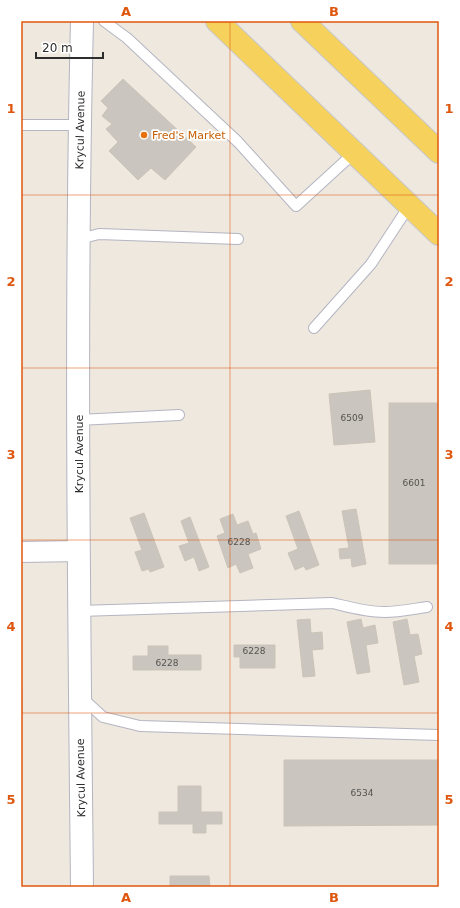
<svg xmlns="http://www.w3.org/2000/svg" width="460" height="908" font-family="'DejaVu Sans',sans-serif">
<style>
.building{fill:#cac5be;stroke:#cbc4b8}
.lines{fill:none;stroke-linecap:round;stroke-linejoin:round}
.service-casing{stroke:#b3b5c1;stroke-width:12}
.minor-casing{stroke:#b3b5c1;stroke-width:22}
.tertiary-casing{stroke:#b3b5c1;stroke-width:24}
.primary-casing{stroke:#c8c8c8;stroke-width:24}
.service{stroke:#fff;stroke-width:10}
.minor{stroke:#fff;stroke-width:20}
.tertiary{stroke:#fff;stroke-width:22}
.primary{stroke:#f6d25d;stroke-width:22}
.grid{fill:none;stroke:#df570e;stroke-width:1;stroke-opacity:0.55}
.food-dot{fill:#e8710a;stroke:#fff;stroke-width:1.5}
.labels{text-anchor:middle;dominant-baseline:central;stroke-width:3.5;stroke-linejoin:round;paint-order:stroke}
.number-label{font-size:9px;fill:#545351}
.street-label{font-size:11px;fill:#2d2d2d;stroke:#fff}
.food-label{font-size:11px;fill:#c56008;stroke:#fff;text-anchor:start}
.neatline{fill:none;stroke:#df570e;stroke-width:1.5}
.grid-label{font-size:13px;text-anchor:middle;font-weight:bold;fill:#df570e}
</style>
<rect width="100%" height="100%" fill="#efe8df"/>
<g class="building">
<polygon points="123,79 196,147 165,180 151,168 138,180 109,151 118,142 106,129 112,124 102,116 108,108 101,101"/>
<polygon points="370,390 375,442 334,445 329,394"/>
<rect x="389" y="403" width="50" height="161"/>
<polygon points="356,509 366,564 352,567 351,558 340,559 339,549 349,548 342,511"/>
<polygon points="299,511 319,565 306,570 304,566 295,570 288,553 298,549 286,516"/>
<polygon points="144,513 164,567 150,572 149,569 142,571 135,552 142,550 130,518"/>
<polygon points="233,514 237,525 248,521 253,534 256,533 261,549 248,554 253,568 240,573 236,564 228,568 217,536 225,533 220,519"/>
<polygon points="190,517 209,567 199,571 194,557 185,561 179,546 189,543 181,521"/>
<polygon points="310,619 311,633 322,632 323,649 312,650 315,676 303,677 297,620"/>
<polygon points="361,619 363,628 375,625 378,643 366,645 370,672 357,674 347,622"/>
<polygon points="407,619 410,635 418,634 422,654 414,656 419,682 404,685 393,622"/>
<polygon points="234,645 275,645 275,668 240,668 240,657 234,657"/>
<polygon points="148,646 168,646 168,655 201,655 201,670 133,670 133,656 148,656"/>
<rect x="21" y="691" width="1" height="25"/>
<polygon points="284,760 439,760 439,825 284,826"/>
<polygon points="178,786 201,786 201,812 222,812 222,824 206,824 206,833 193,833 193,824 159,824 159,812 178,812"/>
<polygon points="170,876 209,876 210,887 160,887 170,886"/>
</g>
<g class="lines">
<defs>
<g id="service">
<polyline points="104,21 127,38 238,142 296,206 354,153"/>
<polyline points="21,125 79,125"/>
<polyline points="79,239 99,234 238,239"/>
<polyline points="314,328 371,264 409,206"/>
<polyline points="78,420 179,415"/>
<path d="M79,611L332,603C349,607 366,612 384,612C399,612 413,609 427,607"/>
<polyline points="81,697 103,717 140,726 439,735"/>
</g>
<polyline id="minor" points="21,552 79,551"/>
<g id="tertiary">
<path id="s1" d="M82,887C79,598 75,310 82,21"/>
</g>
<g id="primary">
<polyline points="217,21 439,234"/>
<polyline points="302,21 439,152"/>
</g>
</defs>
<use href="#service" class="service-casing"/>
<use href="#minor" class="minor-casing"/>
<use href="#tertiary" class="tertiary-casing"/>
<use href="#primary" class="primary-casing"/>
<use href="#service" class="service"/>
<use href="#minor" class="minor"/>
<use href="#tertiary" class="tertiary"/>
<use href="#primary" class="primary"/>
</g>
<path class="grid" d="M230,21V887M21,195H439M21,368H439M21,540H439M21,713H439"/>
<circle class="food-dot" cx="144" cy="135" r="4"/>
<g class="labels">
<g class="number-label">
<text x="352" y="418">6509</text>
<text x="414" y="483">6601</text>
<text x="239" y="542">6228</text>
<text x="254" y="651">6228</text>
<text x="167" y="663">6228</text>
<text x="362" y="793">6534</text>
</g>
<g class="street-label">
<text stroke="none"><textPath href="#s1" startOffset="757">Krycul Avenue</textPath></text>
<text transform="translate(79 454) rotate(-90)">Krycul Avenue</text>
<text transform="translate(81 778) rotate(-91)">Krycul Avenue</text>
</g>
<g class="food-label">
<text x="152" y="135">Fred's Market</text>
</g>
</g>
<rect width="460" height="908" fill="none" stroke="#ffffff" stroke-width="44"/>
<path d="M36 52v6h67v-6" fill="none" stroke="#2d2d2d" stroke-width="2"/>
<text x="42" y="52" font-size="12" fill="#2d2d2d" stroke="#ffffff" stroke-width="3" paint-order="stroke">20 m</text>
<rect x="22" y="22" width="416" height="864" class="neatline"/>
<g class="grid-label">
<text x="126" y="16">A</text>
<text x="334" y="16">B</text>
<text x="11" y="113">1</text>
<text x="449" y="113">1</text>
<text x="11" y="286">2</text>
<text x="449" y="286">2</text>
<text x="11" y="459">3</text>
<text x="449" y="459">3</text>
<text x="11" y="631">4</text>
<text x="449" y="631">4</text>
<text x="11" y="804">5</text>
<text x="449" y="804">5</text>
<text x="126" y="902">A</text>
<text x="334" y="902">B</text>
</g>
</svg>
